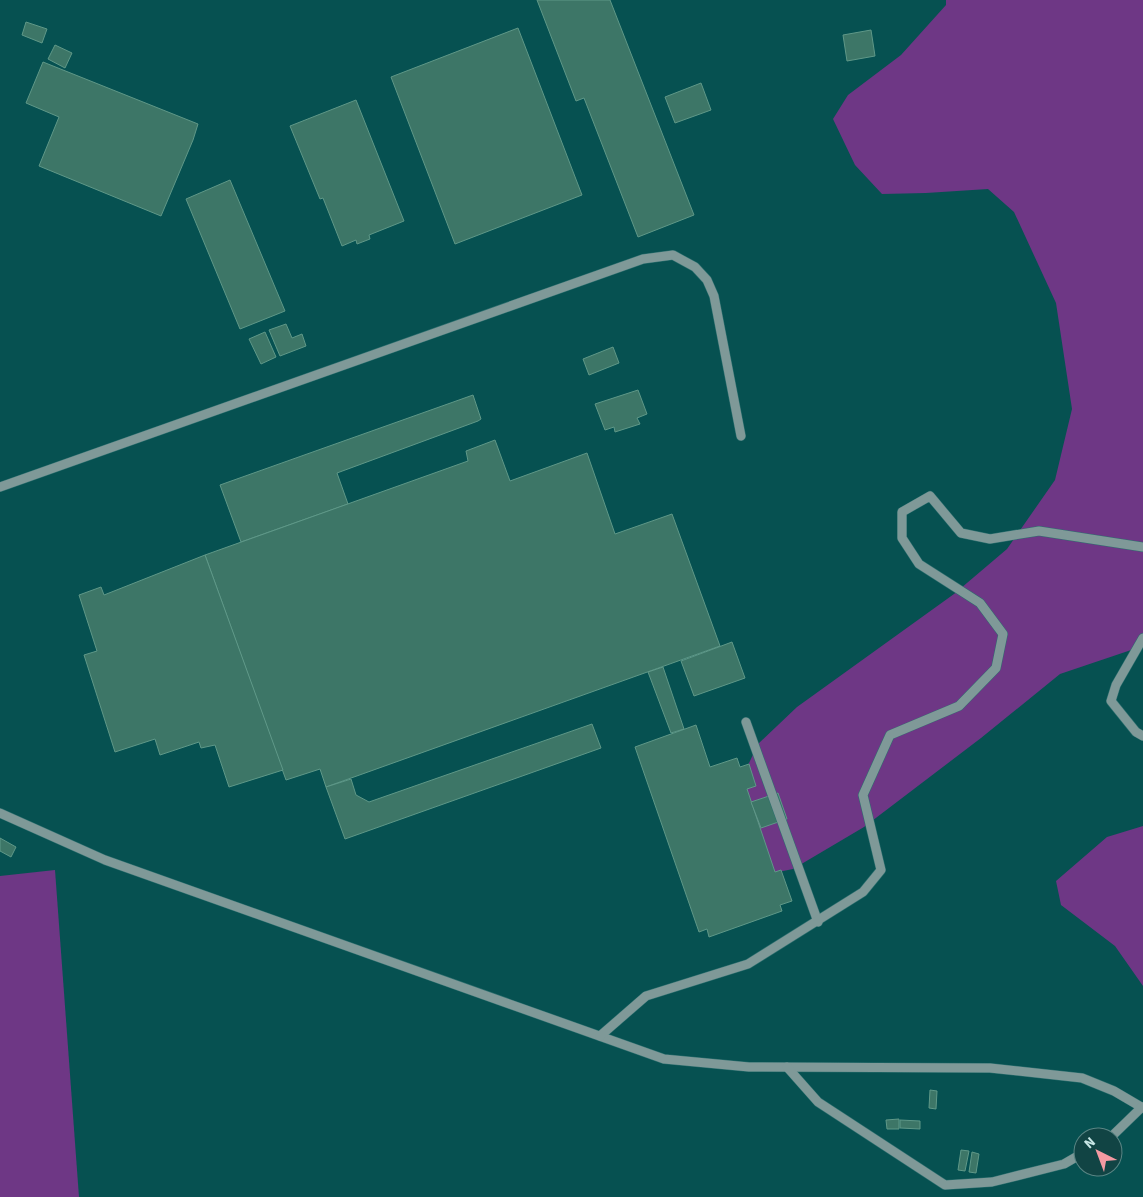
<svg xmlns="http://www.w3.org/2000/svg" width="1143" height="1197" font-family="'Source Sans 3',sans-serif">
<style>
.green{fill:#6e3785}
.building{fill:#3d7667;stroke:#5f9888}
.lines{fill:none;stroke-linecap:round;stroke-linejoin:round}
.minor-casing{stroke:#2d6f6f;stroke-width:10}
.minor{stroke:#7f9998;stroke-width:9}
</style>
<rect width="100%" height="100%" fill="#065151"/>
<g class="green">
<polygon points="946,0 1143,0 1143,646 1060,674 981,738 864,827 793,869 753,877 733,797 758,744 797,707 954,594 1007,549 1055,480 1072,409 1056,303 1014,212 988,189 926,193 882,194 855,165 833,119 848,95 901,55 946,5"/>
<polygon points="1143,826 1143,986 1115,946 1061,905 1056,881 1107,837"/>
<polygon points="55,870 79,1197 0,1197 0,876"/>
</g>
<g class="building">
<polygon points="537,0 610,0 694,215 638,237 584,98 576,101"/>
<polygon points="26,22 47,29 42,43 22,35"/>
<polygon points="518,28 582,195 455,244 391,77"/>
<polygon points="871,30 875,56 847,61 843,35"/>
<polygon points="55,45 72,53 65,68 48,59"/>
<polygon points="43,62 198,124 193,140 161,216 39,166 59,117 26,103"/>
<polygon points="701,83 711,110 675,123 665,97"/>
<polygon points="356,100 404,221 369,235 370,239 357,244 356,240 342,246 323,198 320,199 290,126"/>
<polygon points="230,180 285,311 240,329 186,199"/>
<polygon points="286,324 292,338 302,334 306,346 280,356 269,330"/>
<polygon points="265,332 276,357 261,364 249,339"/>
<polygon points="613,347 619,363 589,375 583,359"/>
<polygon points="638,390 647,414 637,418 640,424 615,432 614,427 605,430 595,404"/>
<polygon points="473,395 481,419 478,421 337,473 348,504 241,542 220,485"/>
<polygon points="495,440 510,481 587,453 615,534 672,514 720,646 326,787 320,769 286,780 205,555 468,461 466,451"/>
<polygon points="205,555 283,770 229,787 215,745 201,748 199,742 160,755 155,739 115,752 84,655 97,651 79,595 101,587 104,595"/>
<polygon points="732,642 745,678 694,696 681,661"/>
<polygon points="663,667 684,729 671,733 648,672"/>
<polygon points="592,724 601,748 345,839 326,787 351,779 356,795 369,802"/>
<polygon points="696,725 710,767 737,758 740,767 749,764 756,786 747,789 775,872 781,870 792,901 780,905 782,911 709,937 707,929 699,932 635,747"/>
<polygon points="778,793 787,819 761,828 751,802"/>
<polygon points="0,838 16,847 11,857 0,851"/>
<polygon points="930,1090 937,1091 936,1109 929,1108"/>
<polygon points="899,1119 899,1129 887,1129 886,1120"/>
<polygon points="900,1120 920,1121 920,1129 900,1128"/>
<polygon points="961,1150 969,1151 965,1171 958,1170"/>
<polygon points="972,1152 979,1154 976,1173 969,1172"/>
</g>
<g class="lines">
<defs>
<g id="minor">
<polyline points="0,487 643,259 673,255 695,267 707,280 714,296 741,436"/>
<polyline points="1143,638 1116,685 1111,701 1136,732 1143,736"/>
<polyline points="746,722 818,922"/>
<polyline points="0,813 105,860 664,1059 749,1067 990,1068 1082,1078 1114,1091 1143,1108"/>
<polyline points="600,1036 646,996 748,964 863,892 881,870 863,795 890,735 959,706 996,668 1003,634 980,603 919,564 902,538 902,512 930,496 961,533 990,539 1039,531 1143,547"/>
<polyline points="787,1067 818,1102 945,1185 992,1182 1064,1164 1083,1153"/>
<polyline points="1111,1137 1142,1107"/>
</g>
</defs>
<use href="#minor" class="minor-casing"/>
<use href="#minor" class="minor"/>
</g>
<g transform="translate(1098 1152) rotate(318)"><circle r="24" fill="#114444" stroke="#5a8584"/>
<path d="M0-4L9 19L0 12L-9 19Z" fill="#f49aa2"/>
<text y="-8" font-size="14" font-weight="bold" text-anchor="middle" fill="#c7e6e5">N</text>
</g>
</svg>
